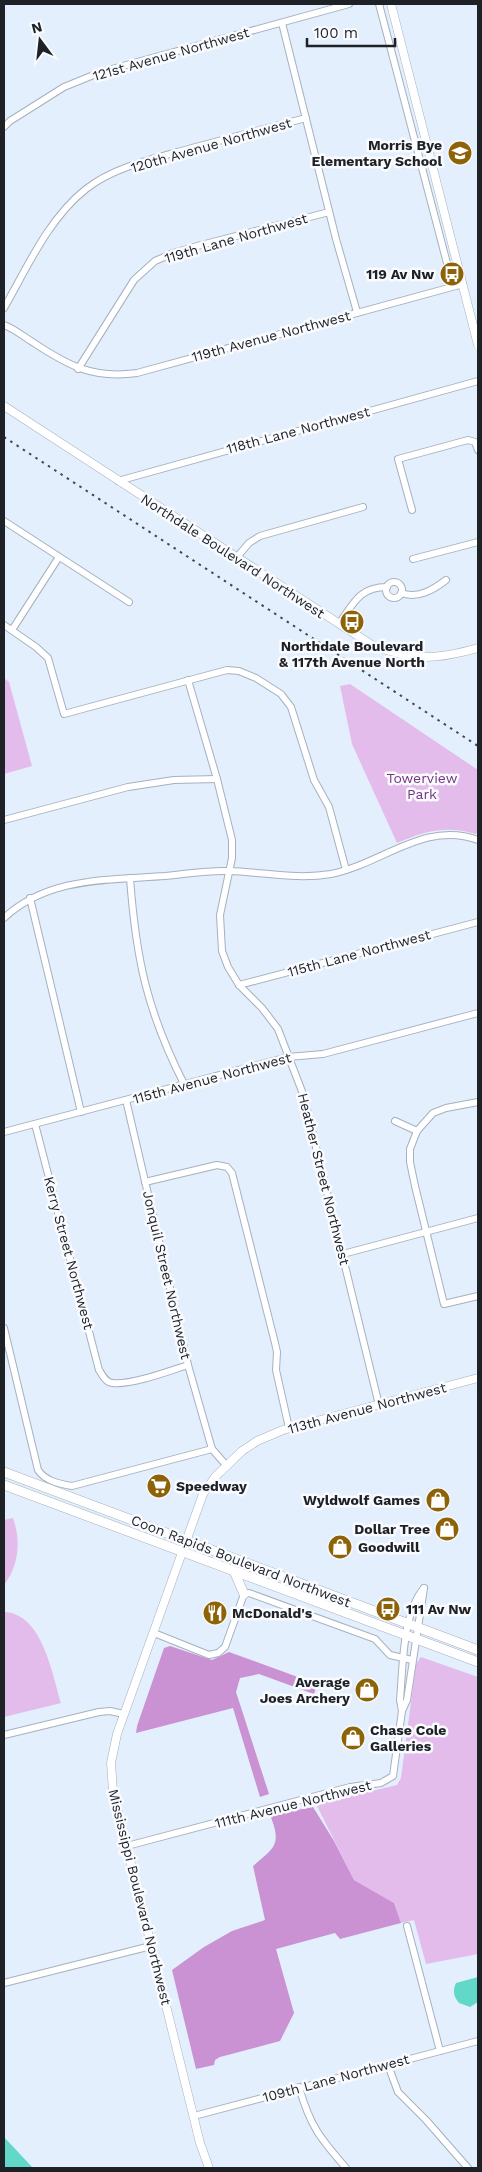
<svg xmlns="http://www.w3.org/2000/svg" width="482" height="2172" font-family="'Work Sans',sans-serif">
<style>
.green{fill:#e4bceb}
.forest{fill:#ca91d3}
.water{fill:#62d9c8}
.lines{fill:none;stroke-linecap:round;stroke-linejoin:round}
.minor-casing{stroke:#a5b1bf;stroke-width:8}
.tertiary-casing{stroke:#a5b1bf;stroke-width:9}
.secondary-casing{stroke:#a5b1bf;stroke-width:10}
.minor{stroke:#fff;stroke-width:6}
.tertiary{stroke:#fff;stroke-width:8}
.secondary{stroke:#fff;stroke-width:9}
.rail{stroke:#43484f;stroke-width:2;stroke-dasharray:2.5 5;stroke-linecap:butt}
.labels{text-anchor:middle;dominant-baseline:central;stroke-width:5;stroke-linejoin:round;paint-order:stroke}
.street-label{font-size:14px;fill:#1e2227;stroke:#f9fbfe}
.poi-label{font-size:14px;font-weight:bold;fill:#1e2227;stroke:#f9fbfe;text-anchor:end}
.park-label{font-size:14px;fill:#773483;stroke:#f9fbfe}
</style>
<rect width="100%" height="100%" fill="#e3effd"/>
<g class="green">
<polygon points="4,678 9,682 32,766 4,774"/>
<path d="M350,684L478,770V831L476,834C447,825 424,831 397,843L352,744L340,686Z"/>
<path d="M13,1518C21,1540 19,1566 4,1585V1520Z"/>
<path d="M4,1612C42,1613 52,1673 61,1703L4,1717Z"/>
<polygon points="421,1657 478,1677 478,1954 426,1964 414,1920 401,1923 394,1903 354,1880 316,1804 397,1785 401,1778 416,1664"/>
</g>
<g class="forest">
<polygon points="170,1646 212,1660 229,1652 317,1684 314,1694 259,1674 240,1678 236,1692 269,1794 260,1797 233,1708 136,1733 137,1726 164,1648"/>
<path d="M313,1807L334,1841L354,1880L394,1903L401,1923L340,1939L335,1933L276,1949L294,2013L280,2041L220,2057L215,2060L214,2065L196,2069L172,1970L204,1947L232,1931L265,1920L253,1866C275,1847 282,1845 270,1815Z"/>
</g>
<g class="water">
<path d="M478,1977V2002L470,2007L459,2003C454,1997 452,1991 456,1983Z"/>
<polygon points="4,2137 33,2168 4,2168"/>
</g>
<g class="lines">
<defs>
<g id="minor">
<polyline points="379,4 453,286"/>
<polyline points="282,23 336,239 357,312"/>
<polyline points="4,127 10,121 64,87 101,72 349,4"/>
<path d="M4,308C27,268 48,219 86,189C115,166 157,158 192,148C230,138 268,128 306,118"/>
<path d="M4,325C15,329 24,337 34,343C69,366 93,379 137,373L463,284"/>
<polyline points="78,369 134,280 155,261 173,253 201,245 329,212"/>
<polyline points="118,481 478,381"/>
<polyline points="412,510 398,459 468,440 475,442 478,450"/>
<polyline points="4,521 129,602"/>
<polyline points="237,557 249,543 260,536 363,507"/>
<polyline points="413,559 478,542"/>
<circle cx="394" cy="590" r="8"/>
<path d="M401,593C418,599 433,590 446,580"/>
<path d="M339,624C353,604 359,587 387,587"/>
<polyline points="4,625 36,647 48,658 64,714 227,670 239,671 256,678 281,694 291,707 314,780 329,807 346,870"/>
<polyline points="12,630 59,557"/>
<polyline points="188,680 217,779 232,840 232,858 220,915 222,951 228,967 239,985 262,1008 278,1029 303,1094 379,1405"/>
<polyline points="4,820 128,787 174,780 217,779"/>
<path d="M130,878C136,959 147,1011 184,1084"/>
<polyline points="30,898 81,1112"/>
<path d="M4,918C48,877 108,880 165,876C186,874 208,870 229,871C264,872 296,880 331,874C382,864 425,820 478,840"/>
<polyline points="239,985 478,922"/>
<polyline points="126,1100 188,1365 212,1449 226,1465"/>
<polyline points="478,1102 446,1108 433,1113 417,1131 410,1149 410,1162 415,1186 444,1304 478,1296"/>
<polyline points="395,1121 417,1131"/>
<path d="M35,1124L99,1370C103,1376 106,1383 113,1383C132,1385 169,1371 188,1365"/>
<polyline points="4,1132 288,1057 323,1054 478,1013"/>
<polyline points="145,1182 217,1165 227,1167 232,1173 275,1343 277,1352 276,1370 289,1428"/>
<polyline points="343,1254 478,1218"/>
<path d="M4,1328L38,1470C45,1481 60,1484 72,1486L212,1449"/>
<polyline points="154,1633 209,1655 218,1653 225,1647 244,1594 249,1593 375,1639 390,1655 412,1660"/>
<path d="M402,1711L400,1700C403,1667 402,1614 424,1588"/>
<polyline points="4,1735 99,1712 110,1711 124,1714"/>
<polyline points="127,1846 350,1787 381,1783 393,1776 402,1711 407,1700 424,1588"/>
<polyline points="407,1926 440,2051"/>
<polyline points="4,1983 151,1946"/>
<polyline points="388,2065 398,2092 426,2120 468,2168"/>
<path d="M299,2087C310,2126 320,2138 346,2168"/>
<polyline points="194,2116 478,2041"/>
</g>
<g id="tertiary">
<polyline points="391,4 478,345"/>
<path d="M4,406L372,645C413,661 435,660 478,648"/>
<polyline points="209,2168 200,2143 113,1791 111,1763 117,1734 203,1494 215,1477 242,1451 257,1441 283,1430 478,1378"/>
</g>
<g id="secondary">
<polyline points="4,1472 478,1650"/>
<polyline points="4,1485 478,1662"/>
<polyline points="234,1571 244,1594"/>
</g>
</defs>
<use href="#minor" class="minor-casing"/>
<use href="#tertiary" class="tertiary-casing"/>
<use href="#secondary" class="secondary-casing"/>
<use href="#minor" class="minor"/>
<use href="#tertiary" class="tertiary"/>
<use href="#secondary" class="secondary"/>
<polyline class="rail" points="4,437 478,746"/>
</g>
<defs>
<symbol id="school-disc" viewBox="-11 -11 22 22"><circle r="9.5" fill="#8e6308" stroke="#f9fbfe"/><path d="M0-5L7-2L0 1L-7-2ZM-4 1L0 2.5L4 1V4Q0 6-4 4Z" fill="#fff"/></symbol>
<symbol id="bus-disc" viewBox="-11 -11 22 22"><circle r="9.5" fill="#8e6308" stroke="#f9fbfe"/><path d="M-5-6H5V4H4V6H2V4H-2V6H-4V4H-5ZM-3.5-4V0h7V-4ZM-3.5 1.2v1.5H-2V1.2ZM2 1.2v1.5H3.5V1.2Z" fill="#fff"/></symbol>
<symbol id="supermarket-disc" viewBox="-11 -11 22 22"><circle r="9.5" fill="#8e6308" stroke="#f9fbfe"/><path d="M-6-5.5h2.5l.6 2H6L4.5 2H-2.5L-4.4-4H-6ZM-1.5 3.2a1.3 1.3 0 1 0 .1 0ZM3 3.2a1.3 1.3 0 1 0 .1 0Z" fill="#fff"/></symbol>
<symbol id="shop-disc" viewBox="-11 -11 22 22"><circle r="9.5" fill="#8e6308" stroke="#f9fbfe"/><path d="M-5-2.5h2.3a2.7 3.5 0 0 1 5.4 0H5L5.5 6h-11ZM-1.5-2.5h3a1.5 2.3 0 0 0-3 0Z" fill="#fff"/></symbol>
<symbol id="restaurant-disc" viewBox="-11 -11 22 22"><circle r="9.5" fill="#8e6308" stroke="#f9fbfe"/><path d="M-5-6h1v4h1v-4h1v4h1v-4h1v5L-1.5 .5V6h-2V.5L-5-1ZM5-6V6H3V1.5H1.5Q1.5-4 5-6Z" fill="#fff"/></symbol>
</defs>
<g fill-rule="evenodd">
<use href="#school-disc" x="446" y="139" width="28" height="28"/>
<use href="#bus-disc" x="438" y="260" width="28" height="28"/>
<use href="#bus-disc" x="338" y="608" width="28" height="28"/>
<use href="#supermarket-disc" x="145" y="1472" width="28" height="28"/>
<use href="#shop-disc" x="424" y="1486" width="28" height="28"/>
<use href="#shop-disc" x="433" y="1515" width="28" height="28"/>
<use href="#shop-disc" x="326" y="1533" width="28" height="28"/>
<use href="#bus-disc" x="374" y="1595" width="28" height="28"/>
<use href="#restaurant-disc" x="201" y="1599" width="28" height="28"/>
<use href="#shop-disc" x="353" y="1676" width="28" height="28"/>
<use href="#shop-disc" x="339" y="1724" width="28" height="28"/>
</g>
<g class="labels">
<g class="street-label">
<text transform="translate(171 54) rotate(-16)">121st Avenue Northwest</text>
<text transform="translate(211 145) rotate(-16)">120th Avenue Northwest</text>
<text transform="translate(236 238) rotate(-16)">119th Lane Northwest</text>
<text transform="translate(271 336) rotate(-15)">119th Avenue Northwest</text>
<text transform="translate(298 430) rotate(-15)">118th Lane Northwest</text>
<text transform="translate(233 556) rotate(33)">Northdale Boulevard Northwest</text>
<text transform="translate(359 953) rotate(-15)">115th Lane Northwest</text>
<text transform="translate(212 1078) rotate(-15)">115th Avenue Northwest</text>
<text transform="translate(324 1179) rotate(76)">Heather Street Northwest</text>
<text transform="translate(69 1253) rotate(75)">Kerry Street Northwest</text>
<text transform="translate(167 1275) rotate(77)">Jonquil Street Northwest</text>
<text transform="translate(367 1408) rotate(-15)">113th Avenue Northwest</text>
<text transform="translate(241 1561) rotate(21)">Coon Rapids Boulevard Northwest</text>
<text transform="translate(293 1804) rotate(-14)">111th Avenue Northwest</text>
<text transform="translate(140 1897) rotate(76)">Mississippi Boulevard Northwest</text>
<text transform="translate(336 2078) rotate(-15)">109th Lane Northwest</text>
</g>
<g class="poi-label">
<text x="442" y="145">Morris Bye<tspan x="442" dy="16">Elementary School</tspan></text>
<text x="434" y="274">119 Av Nw</text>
<text x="352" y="646" text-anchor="middle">Northdale Boulevard<tspan x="352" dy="16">&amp; 117th Avenue North</tspan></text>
<text x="176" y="1486" text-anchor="start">Speedway</text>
<text x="420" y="1500">Wyldwolf Games</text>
<text x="430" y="1529">Dollar Tree</text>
<text x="358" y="1547" text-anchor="start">Goodwill</text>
<text x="406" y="1609" text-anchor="start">111 Av Nw</text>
<text x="232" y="1613" text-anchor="start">McDonald's</text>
<text x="350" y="1682">Average<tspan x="350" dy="16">Joes Archery</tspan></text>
<text x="370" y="1730" text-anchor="start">Chase Cole<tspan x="370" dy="16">Galleries</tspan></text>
</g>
<g class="park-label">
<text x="422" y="778">Towerview<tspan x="422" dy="16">Park</tspan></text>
</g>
</g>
<rect width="482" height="2172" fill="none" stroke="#1e2227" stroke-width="10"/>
<g transform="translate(40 40) rotate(345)" stroke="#f9fbfe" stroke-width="4" paint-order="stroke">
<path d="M0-4L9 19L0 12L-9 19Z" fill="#1e2227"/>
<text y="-8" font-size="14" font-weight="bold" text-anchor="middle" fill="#1e2227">N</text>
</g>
<path d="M307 38v8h88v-8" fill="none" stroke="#1e2227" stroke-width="2.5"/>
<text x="314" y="38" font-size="15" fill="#1e2227" stroke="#f9fbfe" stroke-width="4" paint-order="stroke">100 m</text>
</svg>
